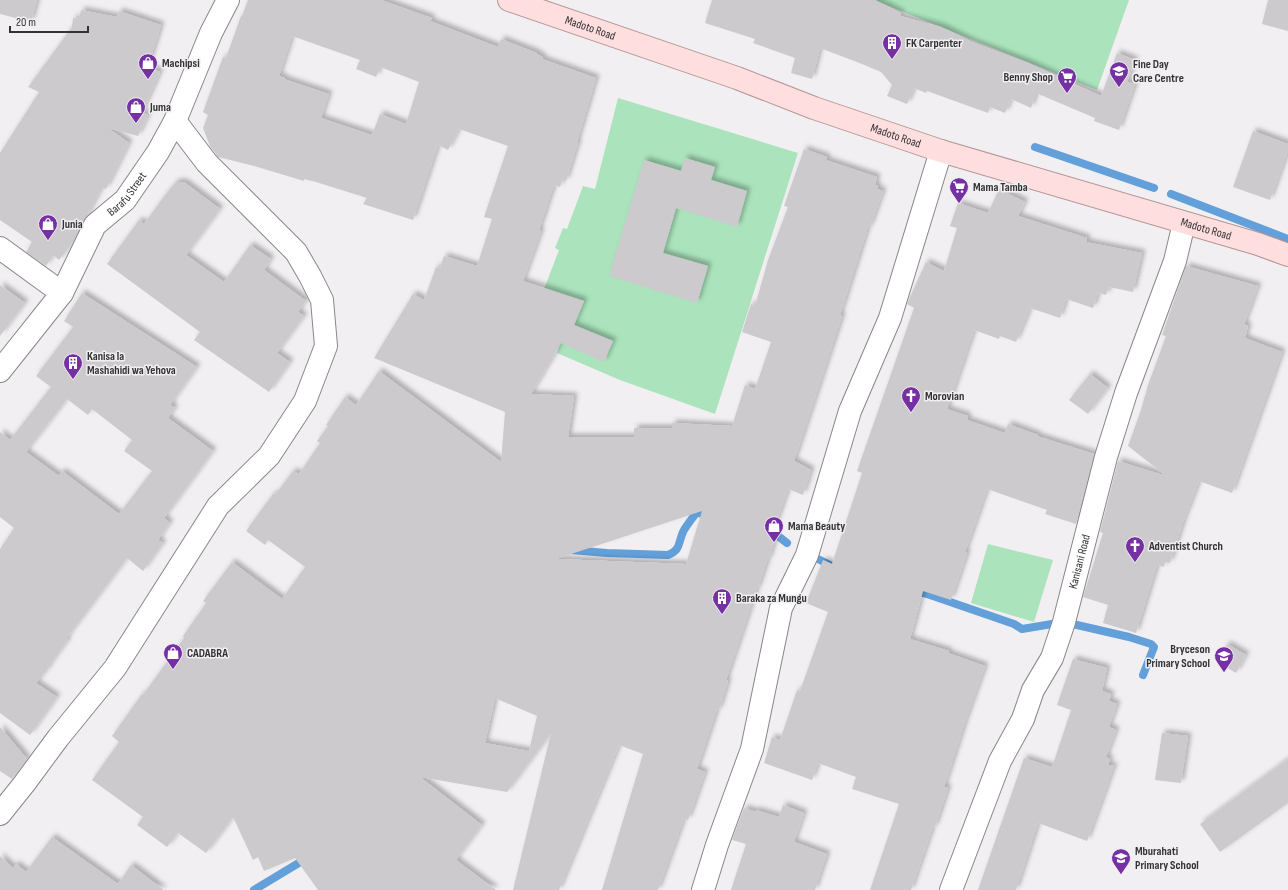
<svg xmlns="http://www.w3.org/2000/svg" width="1288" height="890" font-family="'Sofia Sans Condensed',sans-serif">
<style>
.green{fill:#aae3bc}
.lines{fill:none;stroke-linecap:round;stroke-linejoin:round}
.stream{stroke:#63a0d9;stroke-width:8}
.building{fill:#cccacd;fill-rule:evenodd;filter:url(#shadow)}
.minor-casing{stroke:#888789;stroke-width:24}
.major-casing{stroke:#b69494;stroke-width:24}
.minor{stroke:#fff;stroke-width:22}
.major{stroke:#fedede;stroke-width:22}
.labels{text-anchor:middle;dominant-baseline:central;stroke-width:3;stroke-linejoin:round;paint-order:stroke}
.street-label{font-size:12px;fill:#323233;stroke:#f1eff2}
.poi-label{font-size:12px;font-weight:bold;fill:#323233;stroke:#f1eff2;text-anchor:start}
</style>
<defs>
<filter id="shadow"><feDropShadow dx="3.5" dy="-3.5" stdDeviation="2" flood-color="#0004"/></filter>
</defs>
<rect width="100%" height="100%" fill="#f1eff2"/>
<g class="green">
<polygon points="874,0 1129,0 1097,90"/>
<polygon points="618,98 798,153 715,414 620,380 557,353 559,346 528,331 559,250 555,248 563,228 567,229 583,186 595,189"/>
<polygon points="988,544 1053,560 1034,622 971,603"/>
</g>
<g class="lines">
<g class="stream">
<polyline points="1035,147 1154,188"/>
<polyline points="1171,194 1288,239"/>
<polyline points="762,530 778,536 787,543"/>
<path d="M571,550L607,553L668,555C681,550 678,543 683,532C686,526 692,519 696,513H699L710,517"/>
<polyline points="818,559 832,566"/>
<polyline points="912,590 930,595 1014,624 1022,629 1064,622 1129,637 1151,644 1154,647 1143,675"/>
<polyline points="254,890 307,858"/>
</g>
</g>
<g class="building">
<polygon points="0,0 37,0 31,22 0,14"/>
<path d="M248,0H381L432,18L430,21L498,47L501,39L537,53V54L543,57L542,59L596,78L577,142H578L566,181L562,180L560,187L554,185L539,230L541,231L523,281L584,301L574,325L613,341L604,362L561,343L531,394L574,396L568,437H634V428H672V423L732,426L745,385L755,389L771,342L742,332L751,304L755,306L768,260L788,207L784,206L804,149L827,157L826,160L877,177L875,185L878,186L877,189L883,191L870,227H868L840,315L842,316L794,461L811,470L803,495L788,489L771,537L775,539L769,559L768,558L758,588H757L726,680L728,681L719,710L717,709L697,769L705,772L688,820L684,818L658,890H602L643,754L619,745L559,890H513L551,733L507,792L420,777L482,825L456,860L496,890H318L295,858L264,871L258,857L253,860L233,817L206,853L178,833L167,847L137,825L143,817L92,780L119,742L112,736L142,694L143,695L184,638L183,636L206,603L203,601L232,562L282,599L305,567L268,540L265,545L246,531L273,494L275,495L293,471L299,474L320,443L317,441L328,426L326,425L345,397L356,405L379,371L501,462L505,412L374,358L413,294L424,300L436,267L440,268L444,256L477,266L492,219L484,217L508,146L459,129L448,150L438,145L413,220L363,204L367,198L316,182L304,179V181L254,166L218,157L210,146L203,128L208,115L203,112L223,57L226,58L241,16H242ZM292,36L360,60L356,69L376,77L380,67L419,82L406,124L380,114L372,135L321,118L329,94L284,79L285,78L279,76ZM702,511L686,564L556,559ZM495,698L537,716L529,751L485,743Z"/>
<polygon points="712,0 875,0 901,13 900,16 941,27 972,42 1028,63 1101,96 1117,53 1135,60 1127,82 1135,84 1119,130 1094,121 1095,118 1036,93 1031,108 1011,99 1005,113 990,107 988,113 927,91 926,93 914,88 907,104 887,96 892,85 881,72 862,64 820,48 812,79 791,73 795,58 753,43 755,39 705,23"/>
<polygon points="1268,0 1288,0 1288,31 1262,24"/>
<polygon points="81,10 117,17 119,11 161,25 148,66 160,72 142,112 148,115 138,136 108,128 129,143 106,189 102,187 73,242 59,260 53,255 46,266 26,252 32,242 0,220 0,153 39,92 28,87 72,27 73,18 79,19"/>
<polygon points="1253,131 1288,144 1288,150 1270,200 1233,187"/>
<polygon points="685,158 715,167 711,180 747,191 737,227 676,208 663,253 708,266 697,303 609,276 644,160 681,171"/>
<polygon points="176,182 184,182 220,209 186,255 224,282 250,245 271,259 264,270 306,301 298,312 304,316 277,353 290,362 269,392 194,340 200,332 107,264 139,220 144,224 165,195"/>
<polygon points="999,189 1025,202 1018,216 1087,238 1086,242 1142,253 1133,292 1109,287 1106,295 1098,293 1093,308 1066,299 1060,318 1030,308 1016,342 1000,336 999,339 974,330 947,409 968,416 967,420 1005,433 1008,424 1038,435 1037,436 1094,454 1076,524 1045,514 1047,510 987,489 965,552 967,553 951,600 923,591 910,639 949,651 948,653 985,666 965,722 944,787 948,788 935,827 933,826 911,890 870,890 899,804 852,789 856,777 818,763 812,780 764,763 772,737 780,740 797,690 800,691 828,612 806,603 823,560 832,564 862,473 857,471 914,308 907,304 910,297 926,262 944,271 957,228 950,226 958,203 988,213"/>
<polygon points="1186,266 1258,286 1244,324 1248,326 1245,338 1282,352 1232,493 1199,481 1183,522 1170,563 1165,562 1164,567 1157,565 1136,633 1103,623 1108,605 1083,597 1103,533 1100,532 1118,461 1166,476 1128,446 1140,413 1148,385 1166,336 1162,335"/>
<polygon points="0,285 25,303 0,336"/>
<path d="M82,293L197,367L170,405L175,408L168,418L213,451L164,518L170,523L158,540L163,543L143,571L127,558L66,639L68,640L49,666H50L36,683L57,697L30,735L0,713V549L14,528L0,517V432L10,440L51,387L36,376L73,327L64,321ZM67,399L88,415L92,409L132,440L124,451L152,471L119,514L62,471L59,476L26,452Z"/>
<polygon points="1090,374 1108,388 1088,414 1069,400"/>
<polygon points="1227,644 1246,655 1236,673 1217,662"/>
<polygon points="1073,659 1107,668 1102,691 1111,694 1109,701 1117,704 1109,727 1116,730 1106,757 1110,759 1108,765 1114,766 1087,841 1038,823 1016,890 978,890 1024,758 1052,767 1071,710 1057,705"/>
<polygon points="0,727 27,759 12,779 0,771"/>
<polygon points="1162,733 1188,736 1181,783 1155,780"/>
<polygon points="1288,759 1288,803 1220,852 1200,824"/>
<polygon points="783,805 804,813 794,842 827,854 815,890 731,890 746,844 732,840 744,808 756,812 756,810 779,817"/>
<polygon points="52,837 118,884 131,865 164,890 0,890 0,856 13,868 16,864 26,872"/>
</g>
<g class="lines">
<defs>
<g id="minor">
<polyline points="0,248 62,293"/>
<path id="s1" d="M0,371L62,293L95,225L125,200L158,152L175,121L211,33L228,0"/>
<polyline points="0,814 24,784 58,738 115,668 218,506 269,456 305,401 326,346 322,300 310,276 296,252 207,163 175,121"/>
<polyline points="703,890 717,845 752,749 781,608 807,555 850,411 890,318 941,151"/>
<path id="s2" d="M951,890L1000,761L1023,719L1033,690L1052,658L1064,622L1106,457L1126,393L1175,261L1184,223"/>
</g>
<g id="major">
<path id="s3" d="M509,0L737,78L814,108L941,151L1258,244L1288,255"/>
</g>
</defs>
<use href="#minor" class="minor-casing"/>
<use href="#major" class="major-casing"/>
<use href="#minor" class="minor"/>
<use href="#major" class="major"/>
</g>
<defs>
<symbol id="building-pin" viewBox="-11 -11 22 30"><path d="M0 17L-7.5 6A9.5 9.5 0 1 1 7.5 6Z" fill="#7530a3" stroke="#f1eff2"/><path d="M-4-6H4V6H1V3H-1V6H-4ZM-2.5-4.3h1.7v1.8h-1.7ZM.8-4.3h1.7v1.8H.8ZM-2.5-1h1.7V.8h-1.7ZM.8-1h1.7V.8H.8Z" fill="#fff"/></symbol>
<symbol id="shop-pin" viewBox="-11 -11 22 30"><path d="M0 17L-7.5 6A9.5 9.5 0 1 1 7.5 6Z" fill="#7530a3" stroke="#f1eff2"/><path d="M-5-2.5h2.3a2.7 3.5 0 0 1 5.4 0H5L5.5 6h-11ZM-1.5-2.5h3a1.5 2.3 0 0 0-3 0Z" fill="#fff"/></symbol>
<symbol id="school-pin" viewBox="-11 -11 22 30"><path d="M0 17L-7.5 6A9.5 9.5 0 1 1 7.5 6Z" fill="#7530a3" stroke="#f1eff2"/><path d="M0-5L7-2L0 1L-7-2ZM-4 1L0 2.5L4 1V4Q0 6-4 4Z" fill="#fff"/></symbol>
<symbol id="supermarket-pin" viewBox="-11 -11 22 30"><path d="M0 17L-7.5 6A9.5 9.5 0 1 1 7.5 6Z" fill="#7530a3" stroke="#f1eff2"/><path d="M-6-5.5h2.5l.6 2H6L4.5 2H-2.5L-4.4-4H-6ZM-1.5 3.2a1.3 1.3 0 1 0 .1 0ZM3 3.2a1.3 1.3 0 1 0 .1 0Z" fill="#fff"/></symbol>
<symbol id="church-pin" viewBox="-11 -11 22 30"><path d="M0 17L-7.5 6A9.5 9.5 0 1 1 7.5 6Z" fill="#7530a3" stroke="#f1eff2"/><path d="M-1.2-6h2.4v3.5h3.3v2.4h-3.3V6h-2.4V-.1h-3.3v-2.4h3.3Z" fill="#fff"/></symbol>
</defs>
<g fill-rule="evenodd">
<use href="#building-pin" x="881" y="32" width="22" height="30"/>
<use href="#shop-pin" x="137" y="52" width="22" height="30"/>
<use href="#school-pin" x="1108" y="60" width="22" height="30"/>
<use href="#supermarket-pin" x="1056" y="66" width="22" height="30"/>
<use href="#shop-pin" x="125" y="96" width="22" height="30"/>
<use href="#supermarket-pin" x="948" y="176" width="22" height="30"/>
<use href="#shop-pin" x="37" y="213" width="22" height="30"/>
<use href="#building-pin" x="62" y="352" width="22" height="30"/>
<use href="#church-pin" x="900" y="385" width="22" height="30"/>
<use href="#shop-pin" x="763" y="515" width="22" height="30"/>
<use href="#church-pin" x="1124" y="535" width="22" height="30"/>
<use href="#building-pin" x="711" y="587" width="22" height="30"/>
<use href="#shop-pin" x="162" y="642" width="22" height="30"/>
<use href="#school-pin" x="1213" y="645" width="22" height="30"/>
<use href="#school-pin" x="1110" y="847" width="22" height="30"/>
</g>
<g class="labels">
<g class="street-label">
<text stroke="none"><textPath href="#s3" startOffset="86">Madoto Road</textPath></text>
<text stroke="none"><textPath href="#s3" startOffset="410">Madoto Road</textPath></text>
<text stroke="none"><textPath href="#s1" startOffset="220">Barafu Street</textPath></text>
<text stroke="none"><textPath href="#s3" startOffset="734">Madoto Road</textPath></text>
<text stroke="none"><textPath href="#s2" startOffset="354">Kanisani Road</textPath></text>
</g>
<g class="poi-label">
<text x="906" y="43">FK Carpenter</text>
<text x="162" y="63">Machipsi</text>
<text x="1133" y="64">Fine Day<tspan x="1133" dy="14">Care Centre</tspan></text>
<text x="1053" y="77" text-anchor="end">Benny Shop</text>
<text x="150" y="107">Juma</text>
<text x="973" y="187">Mama Tamba</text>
<text x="62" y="224">Junia</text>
<text x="87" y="356">Kanisa la<tspan x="87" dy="14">Mashahidi wa Yehova</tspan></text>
<text x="925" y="396">Morovian</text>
<text x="788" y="526">Mama Beauty</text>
<text x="1149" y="546">Adventist Church</text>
<text x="736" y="598">Baraka za Mungu</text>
<text x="1210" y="649" text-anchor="end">Bryceson<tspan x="1210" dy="14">Primary School</tspan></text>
<text x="187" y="653">CADABRA</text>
<text x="1135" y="851">Mburahati<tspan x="1135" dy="14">Primary School</tspan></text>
</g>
</g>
<path d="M10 26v6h78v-6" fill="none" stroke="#323233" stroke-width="2"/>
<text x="16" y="26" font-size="12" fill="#323233" stroke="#f1eff2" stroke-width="3" paint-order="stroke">20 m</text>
</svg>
